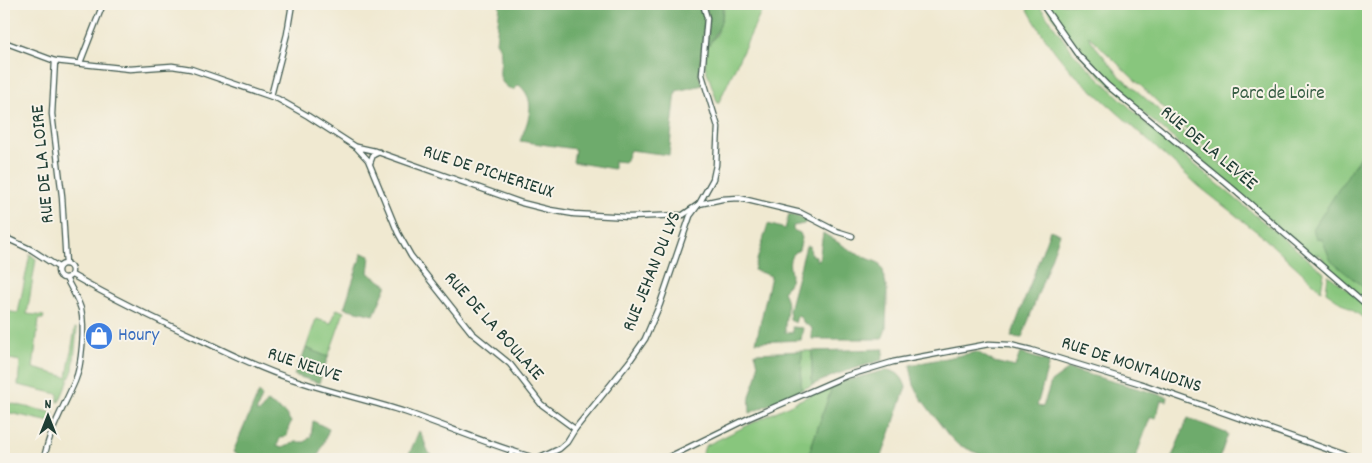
<svg xmlns="http://www.w3.org/2000/svg" width="1372" height="463" font-family="Dekko,sans-serif">
<style>
.green{fill:#88c67d;stroke:#548258;fill-rule:evenodd}
.forest{fill:#6eab6c;stroke:#467450}
.lines{fill:none;stroke-linecap:round;stroke-linejoin:round}
.minor-casing{stroke:#3e574c;stroke-width:7}
.minor{stroke:#fff;stroke-width:4.5}
.labels{text-anchor:middle;dominant-baseline:central;stroke-width:4;stroke-linejoin:round;paint-order:stroke}
.park-label{font-size:19px;fill:#395f46;stroke:#f7f3e8}
.street-label{font-size:19px;fill:#1f3d34;stroke:#f7f3e8}
.shop-label{font-size:19px;fill:#366cbe;stroke:#f7f3e8;text-anchor:start}
</style>
<rect width="100%" height="100%" fill="#f7f3e8"/>
<filter id="ink" filterUnits="userSpaceOnUse"><feTurbulence type="fractalNoise" baseFrequency=".02" numOctaves="2"/><feDisplacementMap in="SourceGraphic" scale="10" xChannelSelector="R" yChannelSelector="G"/><feConvolveMatrix kernelMatrix="1 2 1 2 8 2 1 2 1" color-interpolation-filters="sRGB"/></filter>
<filter id="wash" filterUnits="userSpaceOnUse"><feTurbulence type="fractalNoise" baseFrequency=".0096" numOctaves="4" result="noise"/><feDisplacementMap in="SourceGraphic" scale="20" xChannelSelector="R" yChannelSelector="G"/><feGaussianBlur stdDeviation="1.12" result="paint"/><feColorMatrix in="noise" values="0 0 0 0 0 0 0 0 0 0 0 0 0 0 0 0 0 1.4 0 .05"/><feComposite in="paint" operator="in"/></filter>
<g filter="url(#wash)">
<rect width="100%" height="100%" fill="#f0e9d1"/>
<g class="green">
<polygon points="722,4 765,4 718,104 705,66 707,47 717,34 724,10"/>
<path d="M1025,4H1038L1074,54L1152,129L1315,265L1324,273L1321,290L1261,235L1201,188L1072,72C1053,51 1038,29 1025,4Z"/>
<path d="M1044,4H1368V303L1326,268L1322,257L1317,253L1320,263L1108,83L1080,55ZM1088,36H1089L1241,182L1121,77L1095,46Z"/>
<polygon points="30,254 36,259 27,314 44,316 43,319 39,319 33,368 67,377 75,328 77,329 73,370 59,402 58,402 58,394 18,385 20,361 4,358 5,311 18,313"/>
<polygon points="1328,275 1368,305 1368,321 1326,292"/>
<polygon points="337,309 344,312 328,357 306,348 316,319 331,323"/>
<polygon points="802,351 812,351 812,385 801,390"/>
<polygon points="833,384 807,459 701,459 705,446"/>
<polygon points="4,402 54,413 50,422 6,412 4,411"/>
</g>
<g class="forest">
<path d="M500,4H701L705,19L699,76L703,85L676,91L669,155L630,150L625,162L614,161V169L573,162L575,149L520,141C528,121 538,101 519,85L513,90C487,79 510,60 496,42Z"/>
<path d="M705,4H722C725,19 716,35 707,47L709,19Z"/>
<polygon points="1368,149 1368,291 1331,261 1322,239 1316,238 1313,229 1364,150"/>
<path d="M789,214L807,219L804,224L793,226V230L800,233L802,238L799,250C782,260 794,270 790,281C788,285 785,289 783,292C791,305 784,318 785,332L793,333L792,327L803,328L801,340L756,342L771,276L754,270L768,224L785,229Z"/>
<polygon points="1050,230 1060,234 1022,338 1011,337"/>
<polygon points="823,233 855,253 879,263 883,270 887,291 887,300 886,329 882,339 812,339 812,328 804,323 800,317 797,316 795,323 790,319 789,310 806,246 810,246 811,255 816,256 816,260 819,260"/>
<polygon points="362,253 370,256 368,273 387,285 374,315 344,308"/>
<polygon points="306,348 328,357 319,383 294,375"/>
<polygon points="884,349 882,360 837,374 812,385 812,351"/>
<path d="M802,351L801,390L750,413C750,408 749,402 750,397C755,378 762,373 755,353Z"/>
<polygon points="977,352 994,362 1015,367 1020,353 1049,362 1037,406 1043,407 1051,382 1069,369 1168,397 1167,401 1161,400 1156,418 1150,418 1135,459 990,459 957,444 949,436 920,397 914,385 910,365"/>
<path d="M887,370C898,372 902,376 906,387L881,459H807L833,384Z"/>
<polygon points="259,392 262,397 256,412 260,412 267,402 285,413 291,422 288,429 287,436 280,438 277,446 282,448 296,442 305,442 311,436 313,421 329,429 317,459 246,459 233,452"/>
<polygon points="1188,418 1228,434 1219,459 1171,459"/>
<path d="M419,431C427,442 424,450 435,459H407Z"/>
</g>
</g>
<g filter="url(#ink)">
<g class="lines">
<defs>
<g id="minor">
<polyline points="1042,4 1078,55 1107,85 1226,183 1368,306"/>
<polyline points="4,42 55,61 130,69 172,66 191,69 278,99 308,116 356,147 368,160 398,233 411,256 472,333 510,364 541,404 575,429"/>
<polyline points="55,61 52,114 62,196 66,264"/>
<polyline points="80,63 103,4"/>
<polyline points="271,96 287,34 292,4"/>
<polyline points="357,147 375,151 522,203 550,210 574,214 629,217 683,215 699,204 722,199 739,198 801,213 836,231 852,236"/>
<polyline points="370,163 373,155 379,152"/>
<polyline points="4,237 32,250 58,267"/>
<circle cx="65" cy="271" r="7"/>
<path d="M72,275C114,299 157,320 201,340C231,354 260,369 292,379C329,392 368,400 405,412C449,427 492,446 538,459"/>
<path d="M44,459C49,431 64,407 75,381C82,365 85,327 81,309C78,299 71,288 66,278"/>
<polyline points="508,459 512,452"/>
<polyline points="538,459 559,449 567,442 575,429 629,362 645,339 660,304 690,216 699,204 713,179 716,165 718,127 702,75 707,18 703,4"/>
<polyline points="665,459 749,418 846,376 893,362 989,344 1010,345 1031,350 1145,385 1355,459"/>
</g>
</defs>
<use href="#minor" class="minor-casing"/>
<use href="#minor" class="minor"/>
</g>
</g>
<defs>
<symbol id="shop-disc" viewBox="-11 -11 22 22"><circle r="9.5" fill="#3f7fe0" stroke="#f7f3e8"/><path d="M-5-2.5h2.3a2.7 3.5 0 0 1 5.4 0H5L5.5 6h-11ZM-1.5-2.5h3a1.5 2.3 0 0 0-3 0Z" fill="#fff"/></symbol>
</defs>
<g fill-rule="evenodd">
<use href="#shop-disc" x="83" y="320" width="32" height="32"/>
</g>
<g class="labels">
<g class="park-label">
<text x="1278" y="94">Parc de Loire</text>
</g>
<g class="street-label">
<text transform="translate(1208 149) rotate(40)">RUE DE LA LEVÉE</text>
<text transform="translate(44 164) rotate(-95)">RUE DE LA LOIRE</text>
<text transform="translate(488 173) rotate(18)">RUE DE PICHERIEUX</text>
<text transform="translate(653 272) rotate(-68)">RUE JEHAN DU LYS</text>
<text transform="translate(493 327) rotate(48)">RUE DE LA BOULAIE</text>
<text transform="translate(304 366) rotate(18)">RUE NEUVE</text>
<text transform="translate(1131 366) rotate(18)">RUE DE MONTAUDINS</text>
</g>
<g class="shop-label">
<text x="118" y="336">Houry</text>
</g>
</g>
<rect width="1372" height="463" fill="none" stroke="#f7f3e8" stroke-width="20"/>
<g transform="translate(48 416)" stroke="#f7f3e8" stroke-width="4" paint-order="stroke">
<path d="M0-4L9 19L0 12L-9 19Z" fill="#1f3d34"/>
<text y="-8" font-size="14" font-weight="bold" text-anchor="middle" fill="#1f3d34">N</text>
</g>
</svg>
